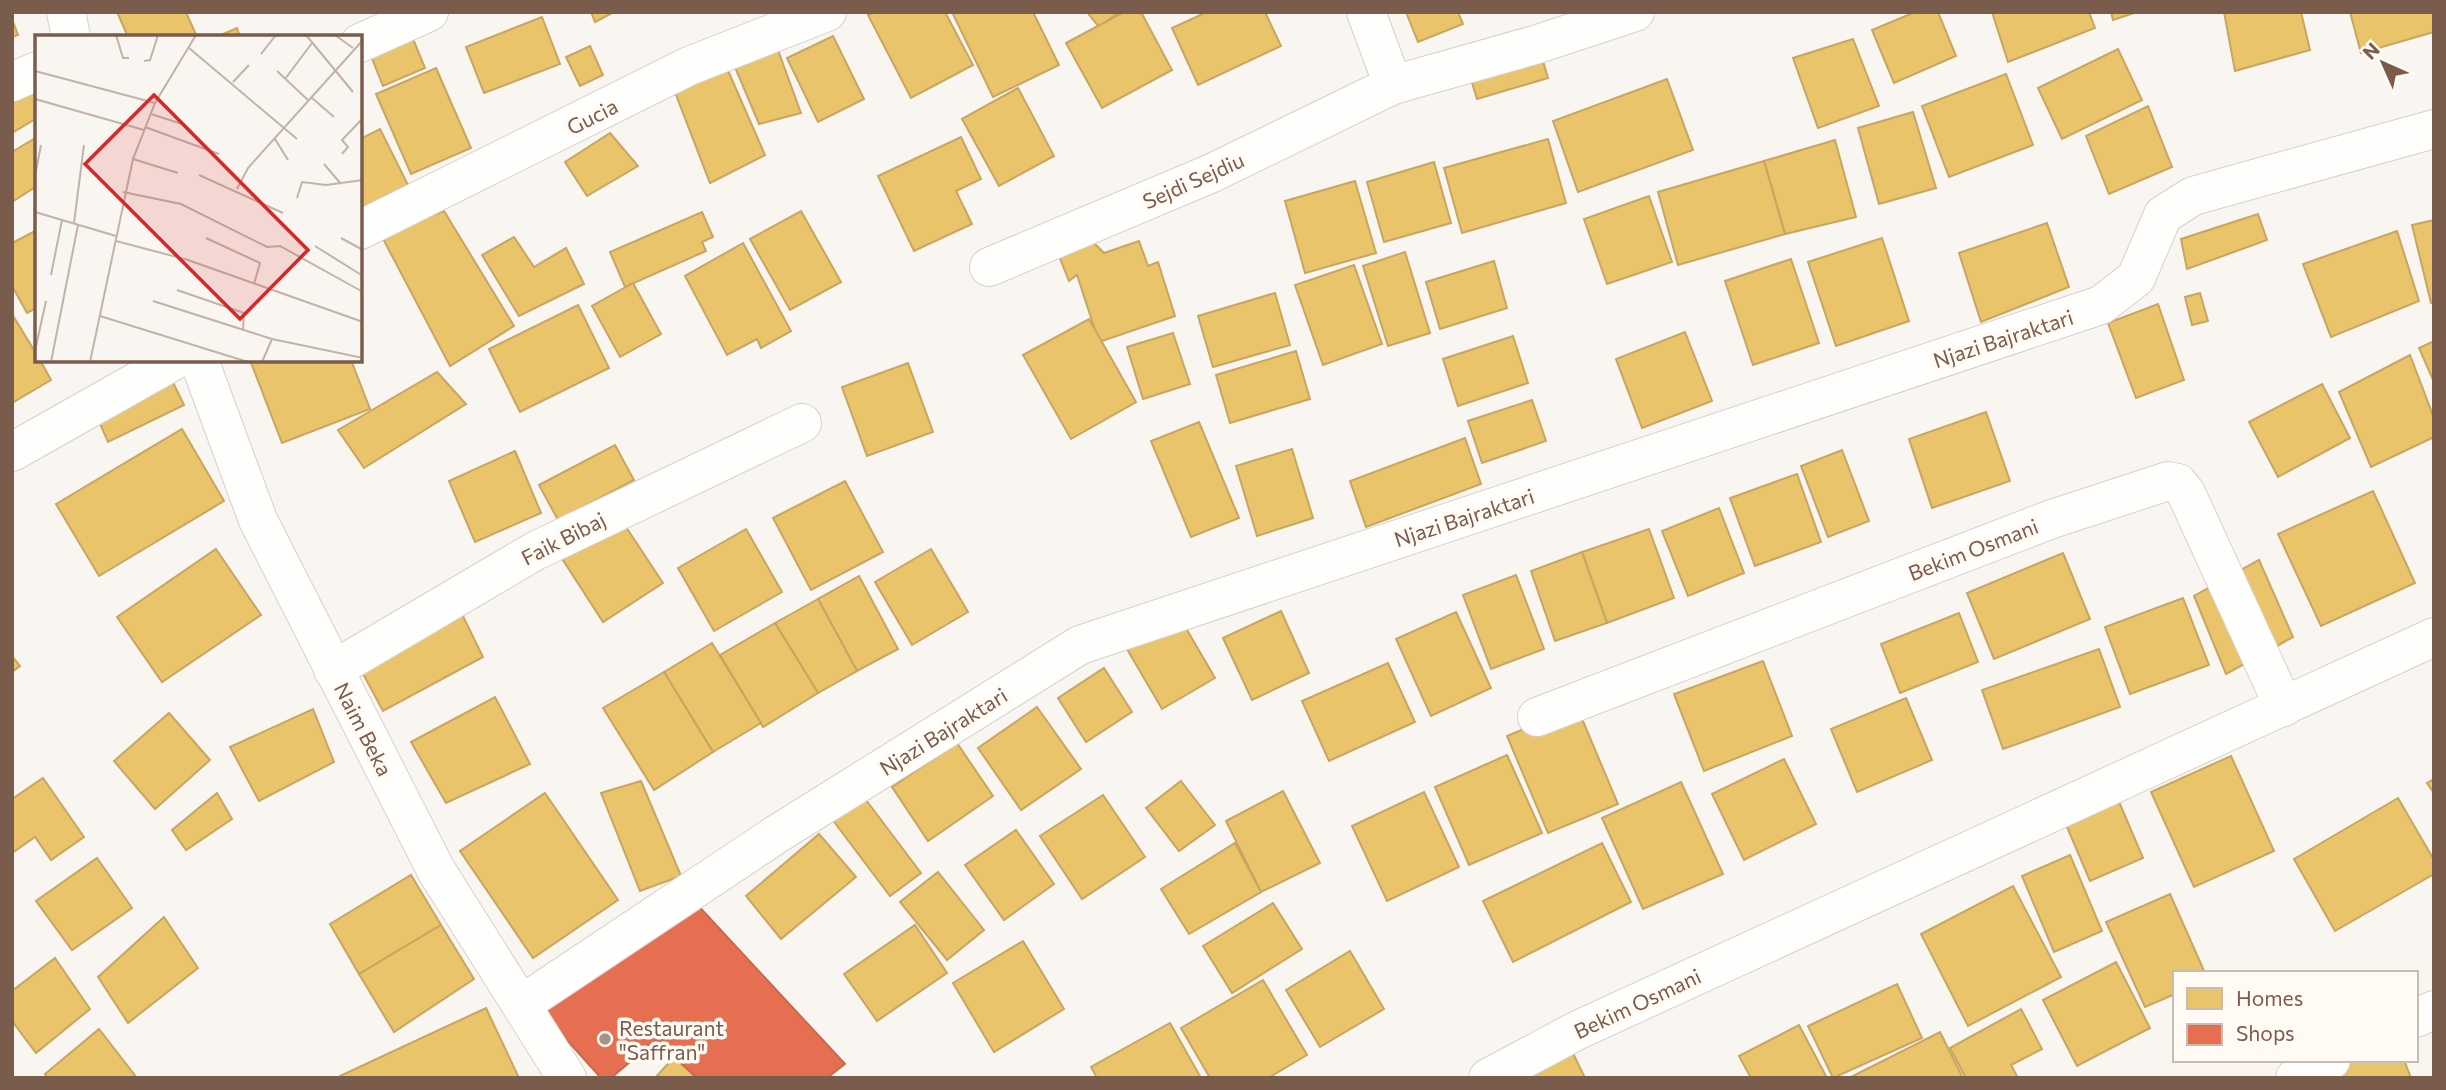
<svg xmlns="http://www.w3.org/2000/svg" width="2446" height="1090" font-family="Commissioner,sans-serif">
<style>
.homes{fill:#e9c46a;stroke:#c8a561;stroke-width:2}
.shops{fill:#e76f51;stroke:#c66950;stroke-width:2}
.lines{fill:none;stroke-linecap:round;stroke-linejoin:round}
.minor-casing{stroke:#d7d1cb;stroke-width:40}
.tertiary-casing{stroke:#d7d1cb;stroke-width:40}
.minor{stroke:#fefefd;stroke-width:38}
.tertiary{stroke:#fefefd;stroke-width:38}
.poi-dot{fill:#a69286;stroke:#fffaf3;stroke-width:2.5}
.labels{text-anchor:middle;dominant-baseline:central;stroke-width:7;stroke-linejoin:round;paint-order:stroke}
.street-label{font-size:21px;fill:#7a5c4d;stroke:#fffaf3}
.poi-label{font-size:21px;fill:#7a5c4d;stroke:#fffaf3;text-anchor:start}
.inset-road{fill:none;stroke:#c2b3aa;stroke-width:2}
.view{fill:#d62828;fill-opacity:0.15;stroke:#d62828;stroke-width:3.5}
.inset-edge{fill:none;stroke:#7a5c4d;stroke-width:3.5}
</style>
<rect width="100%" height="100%" fill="#f9f5f0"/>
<g class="homes">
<polygon points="117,12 186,12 197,37 128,37"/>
<polygon points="591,12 614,12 595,22"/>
<polygon points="874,12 945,12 973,65 911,98 868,15"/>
<polygon points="952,12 1033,12 1059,65 993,97"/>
<polygon points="1087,12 1119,12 1099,27"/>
<polygon points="1124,12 1141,12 1172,70 1102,108 1066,43"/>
<polygon points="1207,12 1265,12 1281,46 1198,85 1172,28"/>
<polygon points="1406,12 1458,12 1463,24 1418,42"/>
<polygon points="1915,12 1938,12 1956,56 1894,83 1872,30"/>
<polygon points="1992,12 2089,12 2095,28 2008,62"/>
<polygon points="2111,12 2137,12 2113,20"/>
<polygon points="2224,12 2301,12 2310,50 2235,71"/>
<polygon points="2350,12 2434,12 2434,32 2361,53"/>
<polygon points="542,17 560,64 484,93 466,47"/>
<polygon points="12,19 18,35 12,37"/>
<polygon points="237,28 240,37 216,37"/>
<polygon points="833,36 864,99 818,122 787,58"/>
<polygon points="413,39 425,68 383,86 371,56"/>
<polygon points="1853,39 1879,106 1818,128 1793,58"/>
<polygon points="775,42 801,113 759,124 732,60"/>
<polygon points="1538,44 1548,78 1477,99 1467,66"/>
<polygon points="590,46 603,75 580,86 566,57"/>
<polygon points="2118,49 2142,100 2062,139 2038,88"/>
<polygon points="726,66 765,155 710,183 673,87"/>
<polygon points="436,68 471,148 411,174 376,94"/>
<polygon points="2006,74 2033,145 1949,177 1922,106"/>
<polygon points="37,78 37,118 12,133 12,93"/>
<polygon points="1667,79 1693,150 1578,192 1553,121"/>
<polygon points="1018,88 1054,156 999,186 962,119"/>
<polygon points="2148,106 2172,167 2109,194 2086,136"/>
<polygon points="1913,112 1936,188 1879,204 1858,128"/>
<polygon points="380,129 408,185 360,209 360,139"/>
<polygon points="610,133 638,166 587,196 565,162"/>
<polygon points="37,137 37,186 12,202 12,152"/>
<polygon points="961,137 981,179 956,191 972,224 914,251 878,176"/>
<polygon points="1548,139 1566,203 1462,233 1444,168"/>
<polygon points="1835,140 1856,217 1785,234 1764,161"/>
<polygon points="1764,161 1785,234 1678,265 1658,192"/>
<polygon points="1434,162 1451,223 1384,242 1367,182"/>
<polygon points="1355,181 1376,253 1305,273 1285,201"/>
<polygon points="1649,196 1672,262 1607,284 1584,219"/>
<polygon points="444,211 514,326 450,366 381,235"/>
<polygon points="801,211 841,282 790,310 750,239"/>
<polygon points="702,212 713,237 702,242 706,251 625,287 610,252"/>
<polygon points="2258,214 2267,240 2187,269 2181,239"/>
<polygon points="2434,220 2434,302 2431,303 2412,225"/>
<polygon points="2047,223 2069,287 1981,322 1959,253"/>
<polygon points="37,230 37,308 27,313 12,286 12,243"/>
<polygon points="2397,231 2419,301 2331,337 2303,264"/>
<polygon points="514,237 534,267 566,248 584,284 519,316 482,255"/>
<polygon points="1882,238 1909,321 1836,346 1808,262"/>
<polygon points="1139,241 1148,266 1158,262 1175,316 1099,342 1077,275 1069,281 1059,256 1094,243 1104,253"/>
<polygon points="743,243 791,331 761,348 757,339 727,355 685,276"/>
<polygon points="1405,252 1430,333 1388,346 1363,266"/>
<polygon points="1791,259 1819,343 1753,365 1725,281"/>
<polygon points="1494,261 1507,308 1440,329 1426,282"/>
<polygon points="1354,265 1382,344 1323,365 1295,285"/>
<polygon points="633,283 661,334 620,357 592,306"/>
<polygon points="1275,293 1290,345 1213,367 1198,316"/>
<polygon points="2200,293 2208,321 2192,325 2185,297"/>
<polygon points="2158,304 2184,380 2136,398 2108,323"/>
<polygon points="578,305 609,368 520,412 489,349"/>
<polygon points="12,314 37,355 37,360 40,360 51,380 12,403"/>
<polygon points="1089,319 1136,402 1071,439 1023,355"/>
<polygon points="1685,332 1712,401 1642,428 1616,359"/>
<polygon points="1173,333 1190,384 1143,399 1127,347"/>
<polygon points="1513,336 1528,383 1458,406 1443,359"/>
<polygon points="2434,341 2434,382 2419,348"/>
<polygon points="1296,351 1310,399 1230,423 1216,375"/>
<polygon points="2410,355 2434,418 2434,437 2371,467 2339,392"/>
<polygon points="250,360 351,360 370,409 282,443"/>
<polygon points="908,363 933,432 867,456 842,387"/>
<polygon points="437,372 466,404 364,468 338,430"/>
<polygon points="169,374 184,405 108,442 94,410"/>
<polygon points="2322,384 2350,438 2278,477 2249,422"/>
<polygon points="1532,400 1546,441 1482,463 1468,421"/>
<polygon points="1986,412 2010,481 1932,508 1909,439"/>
<polygon points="1199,422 1239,518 1191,537 1151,441"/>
<polygon points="182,429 224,501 99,576 56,504"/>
<polygon points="1465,438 1481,484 1366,527 1350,481"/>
<polygon points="615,445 634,480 558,520 539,485"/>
<polygon points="1292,449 1313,518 1257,536 1236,466"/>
<polygon points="1842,450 1869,521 1828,537 1801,466"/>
<polygon points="515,451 541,513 475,542 449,481"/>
<polygon points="1797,474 1821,542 1755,566 1730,498"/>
<polygon points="845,481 883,552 811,590 773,518"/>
<polygon points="2373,491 2415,583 2321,626 2278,534"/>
<polygon points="1719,508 1744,573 1688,596 1662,531"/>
<polygon points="620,518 663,583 603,622 561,557"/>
<polygon points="746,529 782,592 714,631 678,568"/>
<polygon points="1649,529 1674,598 1607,623 1582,552"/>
<polygon points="216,549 261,615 162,682 117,617"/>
<polygon points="931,549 968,612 912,645 875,582"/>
<polygon points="1582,552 1607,623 1555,641 1531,571"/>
<polygon points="2063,553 2090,619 1994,659 1967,593"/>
<polygon points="2259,560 2293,637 2226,674 2194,596"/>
<polygon points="1516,575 1544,649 1491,669 1463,595"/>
<polygon points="859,576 898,649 857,671 818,599"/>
<polygon points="2183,598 2209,665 2130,694 2105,627"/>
<polygon points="818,599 857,671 818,693 775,623"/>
<polygon points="458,606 483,657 383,711 354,657"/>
<polygon points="1281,611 1309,673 1252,700 1223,638"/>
<polygon points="1456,612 1491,688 1431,716 1396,639"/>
<polygon points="1959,613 1978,662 1900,693 1881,644"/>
<polygon points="1180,618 1215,678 1162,709 1127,649"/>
<polygon points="775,623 818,693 763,727 720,655"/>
<polygon points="712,643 761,723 713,752 664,672"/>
<polygon points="2099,649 2120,707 2003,749 1982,690"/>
<polygon points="12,656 20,666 12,672"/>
<polygon points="1763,661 1792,736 1704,771 1674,694"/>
<polygon points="1388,663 1415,722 1329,761 1302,701"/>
<polygon points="1104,668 1132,712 1086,742 1058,698"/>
<polygon points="664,672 713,752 654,790 603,708"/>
<polygon points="495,697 530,764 446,803 411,742"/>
<polygon points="1906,698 1932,760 1857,792 1831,729"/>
<polygon points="1037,707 1081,769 1021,810 978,748"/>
<polygon points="1577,707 1618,804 1548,833 1507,736"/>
<polygon points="313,709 334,762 259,801 230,747"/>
<polygon points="169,713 210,760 155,809 114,761"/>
<polygon points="957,743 993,796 928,841 892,787"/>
<polygon points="1507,755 1542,833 1469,865 1435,787"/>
<polygon points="2231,756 2274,851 2194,887 2151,792"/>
<polygon points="1784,759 1816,824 1744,860 1712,794"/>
<polygon points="43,778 84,837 51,860 35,837 12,853 12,799"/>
<polygon points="2434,779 2434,793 2427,783"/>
<polygon points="641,781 681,876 640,891 601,793"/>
<polygon points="1181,781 1215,825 1179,851 1146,808"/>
<polygon points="1681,782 1723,874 1643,909 1602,818"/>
<polygon points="2114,790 2143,858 2090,881 2061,813"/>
<polygon points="1283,791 1320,863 1261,892 1226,821"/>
<polygon points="860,792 921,873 890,896 829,815"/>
<polygon points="1424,792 1459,867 1387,901 1352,826"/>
<polygon points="217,793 232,819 186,850 172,830"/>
<polygon points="545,793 618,900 533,958 460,851"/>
<polygon points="1103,795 1145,857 1082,899 1040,836"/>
<polygon points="2398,798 2434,860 2434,874 2335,931 2294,859"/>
<polygon points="1016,830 1054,884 1004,920 965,865"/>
<polygon points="819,834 856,877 781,939 746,896"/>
<polygon points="1235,843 1261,892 1189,934 1161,889"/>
<polygon points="1602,843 1631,902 1513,962 1483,901"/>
<polygon points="2070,855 2102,931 2054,952 2022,876"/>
<polygon points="97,858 132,908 72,950 36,901"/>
<polygon points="938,872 984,930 947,960 900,902"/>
<polygon points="411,875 441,925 359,974 330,924"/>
<polygon points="2013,886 2061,977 1968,1026 1921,934"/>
<polygon points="2170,894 2205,973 2175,973 2175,994 2145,1007 2106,922"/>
<polygon points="1273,903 1302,949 1232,993 1203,946"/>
<polygon points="164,917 198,968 128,1023 98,977"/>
<polygon points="441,925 474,979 394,1032 359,974"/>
<polygon points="915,925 947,973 877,1021 844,974"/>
<polygon points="1023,941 1064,1009 994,1052 953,983"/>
<polygon points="1350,951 1384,1009 1320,1047 1286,990"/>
<polygon points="55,958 90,1009 36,1053 12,1021 12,991"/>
<polygon points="2116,962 2150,1028 2077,1066 2043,1000"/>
<polygon points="1263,980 1307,1055 1268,1078 1210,1078 1181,1028"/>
<polygon points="1897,984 1922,1038 1833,1078 1808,1026"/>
<polygon points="486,1008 519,1078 341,1078 340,1076"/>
<polygon points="2021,1009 2042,1049 2011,1065 2018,1078 1966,1078 1950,1048"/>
<polygon points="1170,1023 1201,1078 1097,1078 1091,1067"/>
<polygon points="1799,1025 1827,1078 1751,1078 1739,1056"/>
<polygon points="99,1029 137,1078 47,1078 45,1074"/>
<polygon points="1940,1032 1963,1078 1849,1078"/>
<polygon points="1571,1049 1585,1078 1513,1078"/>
<polygon points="674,1057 697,1078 655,1078"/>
<polygon points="2343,1060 2404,1060 2411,1078 2315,1078"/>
</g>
<polygon class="shops" points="692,899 845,1064 827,1078 697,1078 656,1040 611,1078 601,1078 538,1008"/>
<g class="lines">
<defs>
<g id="minor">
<polyline points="1366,12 1393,85"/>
<polyline points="360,43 429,12"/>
<polyline points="12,82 37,71"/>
<polyline points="360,230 689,66 827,12"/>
<polyline points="989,267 1212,173 1393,85 1538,44 1635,12"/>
<polyline points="12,452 175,360"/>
<polyline points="333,670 535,551 802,423"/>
<polyline points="1537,717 2052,519 2168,481 2178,483 2186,493 2284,707"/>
<polyline points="522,1004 777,834 1080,645 2101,305 2136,278 2163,215 2193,196 2434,129"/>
<polyline points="2416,1018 2434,1010"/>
<polyline points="1488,1078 1578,1030 2434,637"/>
<polyline points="2295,1078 2331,1060"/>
</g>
<g id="tertiary">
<polyline points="66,12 71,37"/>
<polyline points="199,360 258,520 436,870 567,1078"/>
</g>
</defs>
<use href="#minor" class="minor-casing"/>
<use href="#tertiary" class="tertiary-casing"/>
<use href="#minor" class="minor"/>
<use href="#tertiary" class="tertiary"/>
</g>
<circle class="poi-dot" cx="605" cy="1039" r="7"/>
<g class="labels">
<g class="street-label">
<text transform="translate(592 116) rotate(-27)">Gucia</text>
<text transform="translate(1193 180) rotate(-24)">Sejdi Sejdiu</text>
<text transform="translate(2003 338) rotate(-18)">Njazi Bajraktari</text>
<text transform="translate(1464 517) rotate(-18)">Njazi Bajraktari</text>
<text transform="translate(563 538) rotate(-27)">Faik Bibaj</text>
<text transform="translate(1973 549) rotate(-21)">Bekim Osmani</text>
<text transform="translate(364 729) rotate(63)">Naim Beka</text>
<text transform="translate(943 731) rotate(-32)">Njazi Bajraktari</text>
<text transform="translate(1637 1003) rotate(-25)">Bekim Osmani</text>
</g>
<g class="poi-label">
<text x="619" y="1027">Restaurant<tspan x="619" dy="24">"Saffran"</tspan></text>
</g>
</g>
<g transform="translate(35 35)">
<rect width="327" height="327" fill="#f9f5f0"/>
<path class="inset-road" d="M81,0L88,23H94M271,0L318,57M300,0L318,13M154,13L262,104M226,19L241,0M109,26L115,25L123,0M0,36L120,68M242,36L274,66M250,44L277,8M198,47L214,30M277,63L299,82M0,64L109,95M116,79L147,89M110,92L184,119M240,104L253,125M307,119L313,112L307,105L328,83M98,124L143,138M289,129L306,149M164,140L248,178M0,141L6,110M202,154L213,133L328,5M88,157L146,169L232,212L245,211L328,257M262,163L267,147L291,150L328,145M0,177L81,201M39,188L49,110M171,203L225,228L219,249M306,203L328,215M81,206L153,225L328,287M280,211L328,241M16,240L27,185M142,255L209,278L208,295M118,266L237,304L328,323M65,281L213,327M0,316L11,266M16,327L43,190M55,327L98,124L120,68L161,0M227,327L237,304"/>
<path class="view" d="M119,60L273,215L205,284L50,129Z"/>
<rect width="327" height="327" class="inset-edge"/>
</g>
<rect width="2446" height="1090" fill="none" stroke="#7a5c4d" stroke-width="28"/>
<rect x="2173" y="971" width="245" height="91" fill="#fffaf3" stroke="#cabbb1" stroke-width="2"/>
<rect x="2187" y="988" width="35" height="21" fill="#e9c46a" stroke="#cabbb1" stroke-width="2"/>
<text x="2236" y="1006" font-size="21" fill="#7a5c4d">Homes</text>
<rect x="2187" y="1024" width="35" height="21" fill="#e76f51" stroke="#cabbb1" stroke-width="2"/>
<text x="2236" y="1041" font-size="21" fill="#7a5c4d">Shops</text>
<g transform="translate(2383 63) rotate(315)" stroke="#fffaf3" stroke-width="5" paint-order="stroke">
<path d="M0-5L12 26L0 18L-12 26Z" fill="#7a5c4d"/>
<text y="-10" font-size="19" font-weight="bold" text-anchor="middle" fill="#7a5c4d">N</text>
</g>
</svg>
